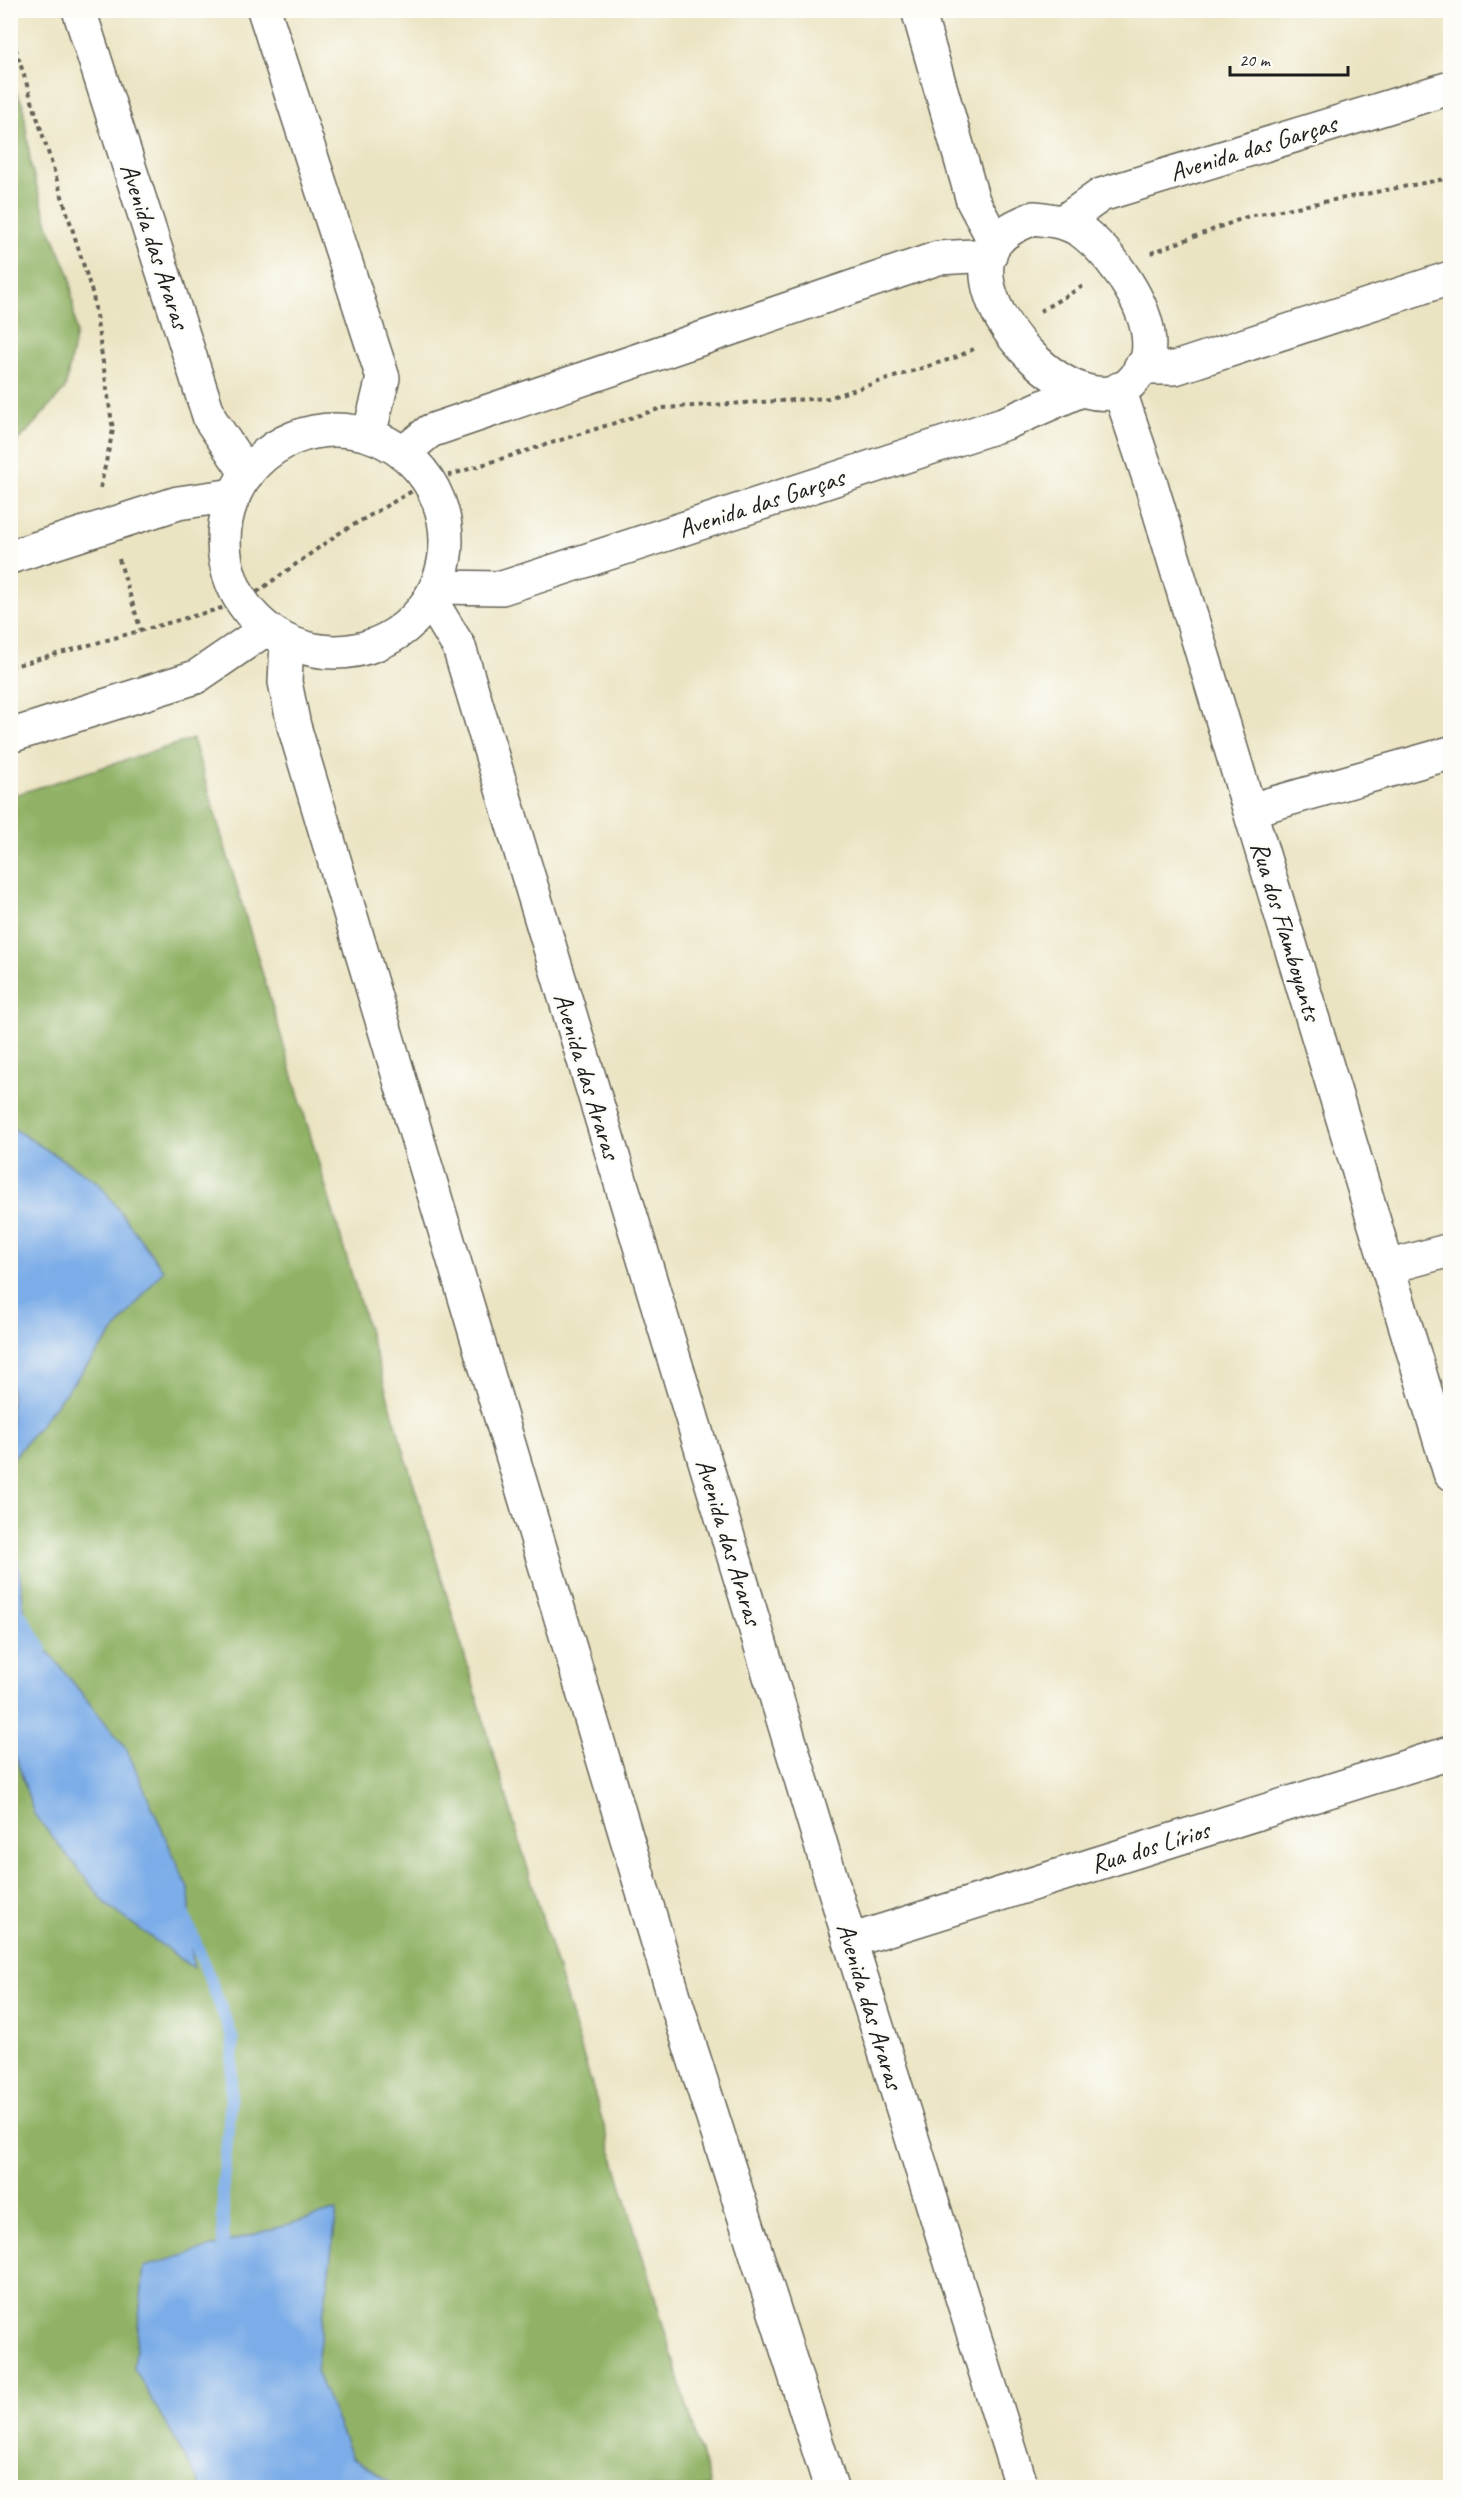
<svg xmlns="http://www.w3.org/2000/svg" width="1461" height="2498" font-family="Caveat,sans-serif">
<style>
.forest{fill:#91b266;stroke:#566741;stroke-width:1.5}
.water{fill:#7dade8;stroke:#4c6482;stroke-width:1.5}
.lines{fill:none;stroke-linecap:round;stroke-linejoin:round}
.stream{stroke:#7dade8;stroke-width:12}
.street-casing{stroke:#646256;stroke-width:36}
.secondary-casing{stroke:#646256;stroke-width:36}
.path{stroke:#646256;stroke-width:4;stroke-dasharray:4.5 4.5;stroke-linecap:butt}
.street{stroke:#fff;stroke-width:33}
.secondary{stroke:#fff;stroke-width:33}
.labels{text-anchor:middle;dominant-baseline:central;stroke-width:5;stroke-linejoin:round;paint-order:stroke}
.street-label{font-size:26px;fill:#1c1c1c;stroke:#fdfcf7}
</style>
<rect width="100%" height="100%" fill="#fdfcf7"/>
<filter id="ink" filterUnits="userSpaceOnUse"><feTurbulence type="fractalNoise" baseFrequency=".0167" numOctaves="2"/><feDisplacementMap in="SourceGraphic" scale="12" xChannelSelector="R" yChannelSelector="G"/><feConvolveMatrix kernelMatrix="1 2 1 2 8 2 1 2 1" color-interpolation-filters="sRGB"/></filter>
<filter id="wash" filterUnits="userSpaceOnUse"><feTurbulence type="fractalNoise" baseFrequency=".008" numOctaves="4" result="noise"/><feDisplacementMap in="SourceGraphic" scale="24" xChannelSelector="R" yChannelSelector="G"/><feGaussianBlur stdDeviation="1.35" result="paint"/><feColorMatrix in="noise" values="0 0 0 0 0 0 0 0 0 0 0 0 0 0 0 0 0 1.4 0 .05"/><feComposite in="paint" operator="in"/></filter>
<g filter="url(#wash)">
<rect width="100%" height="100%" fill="#ebe4c3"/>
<g class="forest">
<polygon points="11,84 23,104 31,167 48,224 70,276 76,333 65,389 23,436 11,446"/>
<polygon points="193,739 711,2487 11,2488 11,796"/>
</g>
<g class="water">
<polygon points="11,1127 99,1183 163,1270 11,1461"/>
<polygon points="10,1495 26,1624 127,1750 189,1891 193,1968 107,1905 34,1814 11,1742"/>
<polygon points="337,2210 316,2371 352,2458 398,2487 202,2487 134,2368 144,2267"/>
</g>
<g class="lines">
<g class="stream">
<polyline points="10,1598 42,1649"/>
<polyline points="185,1915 233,2039 230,2110 223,2183 223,2260"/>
</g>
</g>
</g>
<g filter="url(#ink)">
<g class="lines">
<defs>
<g id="street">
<polyline points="918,10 973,201 995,242"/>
<polyline points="1119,389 1151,484 1450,1473"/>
<polyline points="1250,810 1450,753"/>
<polyline points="1388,1267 1450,1250"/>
<polyline points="850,1941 1450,1753"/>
</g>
<g id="secondary">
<polyline points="79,10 210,419 247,474"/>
<polyline points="264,10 383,378 369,435"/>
<path d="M1034,218C1052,220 1070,222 1085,234C1115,258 1155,314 1148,355C1147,361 1139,373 1135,378C1087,440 950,301 996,242C1006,229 1020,224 1034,218Z"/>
<polyline points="1063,222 1101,195 1450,88"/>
<polyline points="1140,368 1175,368 1450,278"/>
<circle cx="335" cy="541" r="111"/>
<polyline points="403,453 430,431 938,258 990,255"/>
<polyline points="10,557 178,503 234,495"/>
<polyline points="437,587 502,588 1006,423 1079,391"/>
<polyline points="430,599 459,647 850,1941 1022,2488"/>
<polyline points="287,642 285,682 294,726 674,1996 831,2488"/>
<polyline points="10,736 196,677 266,629"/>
</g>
</defs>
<use href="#street" class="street-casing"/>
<use href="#secondary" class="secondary-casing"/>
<g class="path">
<polyline points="10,31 93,295 113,430 100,489"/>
<polyline points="1151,253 1249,216 1450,178"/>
<polyline points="1040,311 1083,286"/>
<polyline points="431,481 662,408 828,398 957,357 976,348"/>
<polyline points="119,559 141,631"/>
<polyline points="257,592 338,534 414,490"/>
<polyline points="10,667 229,606"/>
</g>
<use href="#street" class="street"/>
<use href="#secondary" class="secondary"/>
</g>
</g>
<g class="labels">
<g class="street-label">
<text transform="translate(1253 148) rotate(-17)">Avenida das Garças</text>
<text transform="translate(155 246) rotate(72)">Avenida das Araras</text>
<text transform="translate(761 503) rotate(-18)">Avenida das Garças</text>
<text transform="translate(1286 931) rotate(73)">Rua dos Flamboyants</text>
<text transform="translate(587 1076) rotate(73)">Avenida das Araras</text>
<text transform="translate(729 1542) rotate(73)">Avenida das Araras</text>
<text transform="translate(1150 1847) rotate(-17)">Rua dos Lírios</text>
<text transform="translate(870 2006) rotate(73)">Avenida das Araras</text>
</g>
</g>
<rect width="1461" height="2498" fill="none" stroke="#fdfcf7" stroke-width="36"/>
<path d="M1230 66v9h118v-9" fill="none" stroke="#1c1c1c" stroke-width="3"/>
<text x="1239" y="66" font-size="18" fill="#1c1c1c" stroke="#fdfcf7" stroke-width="4.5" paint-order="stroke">20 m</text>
</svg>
